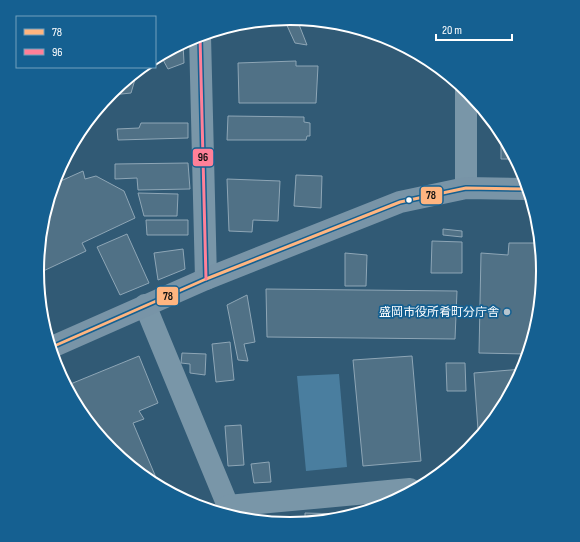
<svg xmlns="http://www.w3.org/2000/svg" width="580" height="542" font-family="'Sofia Sans Condensed','Noto Sans JP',sans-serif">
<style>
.water{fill:#4a7e9f}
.building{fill:#507186;stroke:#8ea6b6}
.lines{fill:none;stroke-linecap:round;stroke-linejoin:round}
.minor{stroke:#7996a8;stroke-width:22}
.major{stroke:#7894a7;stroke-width:22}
.bus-1-casing{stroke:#156091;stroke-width:6}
.bus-2-casing{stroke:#156091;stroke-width:6}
.bus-1{stroke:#ffb580;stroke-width:3}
.bus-2{stroke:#ff8098;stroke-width:3}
.bus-dot{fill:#fff;stroke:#156091;stroke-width:1.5}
.poi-dot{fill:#b7c5cf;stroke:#156091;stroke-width:1.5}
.labels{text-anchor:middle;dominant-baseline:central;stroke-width:3.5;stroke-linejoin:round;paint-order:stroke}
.poi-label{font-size:12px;fill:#fff;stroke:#156091;text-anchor:end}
.rim{fill:none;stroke:#fff;stroke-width:2}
.line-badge{stroke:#156091;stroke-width:1.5}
.pale-badge-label{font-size:11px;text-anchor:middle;font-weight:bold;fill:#111}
</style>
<rect width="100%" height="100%" fill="#315a75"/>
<polygon class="water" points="339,374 347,467 306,471 297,376"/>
<g class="building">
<polygon points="290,18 303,20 298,22 307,45 295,43 284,19"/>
<polygon points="183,44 184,63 168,69 162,58"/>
<polygon points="296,61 296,66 318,66 316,103 239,103 238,63"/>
<polygon points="136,76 131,93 112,95 111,101 106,100 111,92"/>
<polygon points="228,116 304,117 304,122 310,123 310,136 307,136 306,140 227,140"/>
<polygon points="141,123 188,123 188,138 118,140 117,129 139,128"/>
<polygon points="501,140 514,159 501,159"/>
<polygon points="188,163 190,189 138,190 137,178 115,179 115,164"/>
<polygon points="83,171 85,179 96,176 124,191 135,218 82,243 86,251 39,273 44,282 40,284 37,271 54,184"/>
<polygon points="296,175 322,176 321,208 294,206"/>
<polygon points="227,179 280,181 278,221 253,220 252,232 229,231"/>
<polygon points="138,193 178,194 177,216 144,216"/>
<polygon points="146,220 188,220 188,235 147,235"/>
<polygon points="443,229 462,231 462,237 443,235"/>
<polygon points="127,234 149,283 120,295 97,247"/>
<polygon points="432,241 462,242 462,273 431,273"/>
<polygon points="509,243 537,243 543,271 526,354 479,353 481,253 508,255"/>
<polygon points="183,249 185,269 158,280 154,253"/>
<polygon points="345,253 367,255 366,286 345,286"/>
<polygon points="266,289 457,291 455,339 267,337"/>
<polygon points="247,295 255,342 244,344 248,361 238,360 227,305"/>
<polygon points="230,342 234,380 216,382 212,344"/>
<polygon points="182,353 206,354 205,375 190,373 190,364 181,363"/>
<polygon points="139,356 158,403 139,411 144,419 133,423 157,480 111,450 68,385"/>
<polygon points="412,356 421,461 363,466 353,360"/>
<polygon points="446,363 465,363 466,391 447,391"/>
<polygon points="523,369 482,430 478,430 474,373"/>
<polygon points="241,425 244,465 228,466 225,426"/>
<polygon points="269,462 271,482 254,483 251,464"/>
<polygon points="305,513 341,514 305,521"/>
</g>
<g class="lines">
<g class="minor">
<polyline points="200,36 206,279"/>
<polyline points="466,188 466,90"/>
<polyline points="145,305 228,506 228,512"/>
<polyline points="228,506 410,489"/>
</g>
<polyline class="major" points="52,347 206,279 400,202 466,188 527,189"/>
<defs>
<polyline id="bus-1" points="52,347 206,279 400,202 466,188 527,189"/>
<polyline id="bus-2" points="200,36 206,279"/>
</defs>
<use href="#bus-1" class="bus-1-casing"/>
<use href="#bus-2" class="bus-2-casing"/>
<use href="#bus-1" class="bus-1"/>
<use href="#bus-2" class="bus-2"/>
</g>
<circle class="bus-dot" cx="409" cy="200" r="3.5"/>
<circle class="poi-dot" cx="507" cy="312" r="4"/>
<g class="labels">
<g class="poi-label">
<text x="499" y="312">盛岡市役所肴町分庁舎</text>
</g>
</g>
<path d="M0 0H580V542H0ZM44 271a246 246 0 1 1 492 0a246 246 0 1 1-492 0Z" fill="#156091" fill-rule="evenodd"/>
<path class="rim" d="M44 271a246 246 0 1 1 492 0a246 246 0 1 1-492 0Z"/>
<g class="line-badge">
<rect x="192" y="148" width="22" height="19" rx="4" fill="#ff8098"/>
<rect x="420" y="186" width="23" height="19" rx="4" fill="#ffb580"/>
<rect x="156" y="286" width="23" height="20" rx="4" fill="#ffb580"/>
</g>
<g class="pale-badge-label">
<text x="203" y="161">96</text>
<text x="431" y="199">78</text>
<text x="168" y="300">78</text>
</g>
<rect x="16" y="16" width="140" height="52" fill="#156091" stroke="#73a0bd"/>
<rect x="24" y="29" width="20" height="6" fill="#ffb580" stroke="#73a0bd"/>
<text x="52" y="36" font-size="12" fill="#ffffff">78</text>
<rect x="24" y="49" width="20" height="6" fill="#ff8098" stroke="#73a0bd"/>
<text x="52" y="56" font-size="12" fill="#ffffff">96</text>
<path d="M436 34v6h76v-6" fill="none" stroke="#ffffff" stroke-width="2"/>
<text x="442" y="34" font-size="12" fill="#ffffff" stroke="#156091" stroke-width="3" paint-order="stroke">20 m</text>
</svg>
